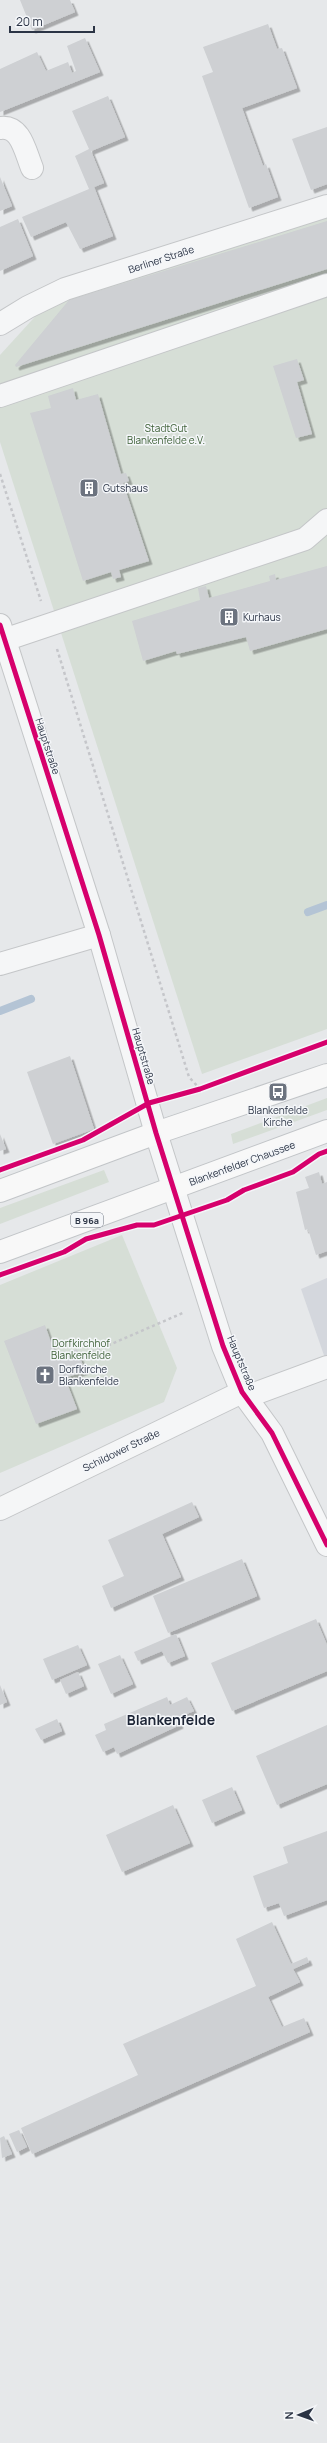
<svg xmlns="http://www.w3.org/2000/svg" width="327" height="2443" font-family="Manrope,sans-serif">
<style>
.built{fill:#d4d7dd}
.green{fill:#d6ded6}
.lines{fill:none;stroke-linecap:round;stroke-linejoin:round}
.stream{stroke:#b4c4d5;stroke-width:8}
.building{fill:#ced0d3;filter:url(#shadow)}
.minor-casing{stroke:#c4c6c8;stroke-width:24}
.major-casing{stroke:#c2c5c8;stroke-width:24}
.path{stroke:#c5c6ca;stroke-width:2.5;stroke-dasharray:3 3;stroke-linecap:butt}
.minor{stroke:#f5f6f7;stroke-width:22}
.major{stroke:#f8f8f8;stroke-width:22}
.cycleway-casing{stroke:#f4f6f9;stroke-width:8}
.cycleway{stroke:#d6006c;stroke-width:5}
.labels{text-anchor:middle;dominant-baseline:central;stroke-width:3;stroke-linejoin:round;paint-order:stroke}
.shield{fill:#f4f6f9;stroke:#676e7b;stroke-width:1}
.shield-label{font-size:9px;font-weight:bold;fill:#2b3445}
.street-label{font-size:10px;fill:#2b3445;stroke:#f4f6f9}
.park-label{font-size:10px;fill:#3f6138;stroke:#f4f6f9}
.poi-label{font-size:10px;fill:#2b3445;stroke:#f4f6f9;text-anchor:start}
.district-label{font-size:14px;font-weight:bold;fill:#1d2536;stroke:#f4f6f9}
</style>
<defs>
<filter id="shadow"><feDropShadow dx="3.5" dy="3.5" stdDeviation="0" flood-color="#0004"/></filter>
</defs>
<rect width="100%" height="100%" fill="#e6e8ea"/>
<polygon class="built" points="327,1278 327,1364 301,1289"/>
<g class="green">
<polygon points="327,215 327,1029 202,1074 0,442 0,355 42,309 81,292"/>
<polygon points="327,1098 327,1110 233,1144 231,1134"/>
<polygon points="104,1170 109,1182 0,1224 0,1208"/>
<polygon points="122,1235 177,1368 164,1402 0,1473 0,1285"/>
</g>
<g class="lines">
<g class="stream">
<polyline points="308,912 327,905"/>
<polyline points="0,1011 31,999"/>
</g>
</g>
<g class="building">
<polygon points="20,0 70,0 75,12 32,30"/>
<polygon points="268,24 277,49 282,48 297,88 242,108 263,166 266,164 278,197 249,208 202,76 213,72 203,47"/>
<polygon points="85,38 100,72 0,112 0,69 37,52 46,71 68,62 72,73 76,71 67,46"/>
<polygon points="108,96 125,137 91,151 104,183 94,187 113,236 80,249 66,222 31,237 22,217 89,189 75,156 89,149 72,111"/>
<polygon points="327,127 327,184 311,190 292,139"/>
<polygon points="0,177 12,206 0,211"/>
<polygon points="18,219 33,256 0,271 0,227"/>
<polygon points="327,221 327,269 16,367 15,365 69,300"/>
<polygon points="297,359 304,380 297,382 312,434 296,438 273,366"/>
<polygon points="73,388 76,400 98,394 121,474 126,473 129,481 123,483 149,561 119,570 121,577 113,579 111,572 83,581 30,413 51,408 48,396"/>
<polygon points="327,566 327,629 250,651 246,637 177,654 176,651 143,661 132,621 200,600 198,588 206,586 209,598 270,581 269,576 275,574 276,580"/>
<polygon points="70,1056 94,1129 53,1144 27,1072"/>
<polygon points="0,1134 6,1149 0,1151"/>
<polygon points="319,1172 322,1184 327,1182 327,1251 316,1255 308,1229 305,1230 296,1192 309,1188 305,1177"/>
<polygon points="45,1325 56,1357 77,1349 85,1371 65,1378 77,1409 36,1424 4,1341"/>
<polygon points="192,1502 199,1517 162,1534 181,1577 111,1608 102,1586 124,1576 108,1540"/>
<polygon points="242,1559 257,1596 168,1633 153,1596"/>
<polygon points="316,1619 327,1645 327,1671 232,1711 211,1663"/>
<polygon points="176,1634 185,1656 168,1663 162,1651 138,1661 134,1652"/>
<polygon points="78,1645 87,1665 52,1680 43,1659"/>
<polygon points="120,1655 133,1684 111,1694 98,1664"/>
<polygon points="78,1672 84,1686 66,1694 60,1680"/>
<polygon points="0,1685 7,1702 0,1705"/>
<polygon points="167,1697 170,1705 187,1697 194,1711 177,1718 180,1725 117,1754 114,1747 103,1752 95,1735 106,1730 104,1724"/>
<polygon points="57,1719 62,1731 41,1740 35,1729"/>
<polygon points="327,1725 327,1784 277,1805 256,1756"/>
<polygon points="232,1787 242,1810 212,1823 202,1800"/>
<polygon points="173,1805 190,1843 122,1872 106,1835"/>
<polygon points="327,1831 327,1900 284,1916 279,1903 264,1908 253,1876 288,1863 283,1847"/>
<polygon points="272,1922 291,1964 307,1957 309,1962 293,1969 300,1982 268,1997 282,2027 304,2018 310,2032 32,2154 21,2128 138,2075 123,2044 256,1986 236,1939"/>
<polygon points="19,2130 27,2147 17,2152 9,2134"/>
<polygon points="4,2136 12,2154 2,2158 0,2138"/>
</g>
<g class="lines">
<defs>
<g id="minor">
<path d="M0,128C21,125 25,151 32,168"/>
<polyline points="0,324 28,307 65,289 327,206"/>
<polyline points="0,396 327,285"/>
<polyline points="0,625 99,935 156,1133 223,1346 242,1392 272,1433 327,1545"/>
<polyline points="4,640 305,539 327,520"/>
<polyline points="0,964 99,935"/>
<polyline points="246,1397 327,1367"/>
<polyline points="0,1509 242,1392"/>
</g>
<g id="major">
<polyline points="0,1191 156,1133 327,1075"/>
<polyline points="0,1252 327,1131"/>
</g>
</defs>
<use href="#minor" class="minor-casing"/>
<use href="#major" class="major-casing"/>
<g class="path">
<polyline points="0,474 41,601"/>
<polyline points="57,649 189,1077 200,1089"/>
<polyline points="86,1355 185,1312"/>
</g>
<use href="#minor" class="minor"/>
<use href="#major" class="major"/>
<defs>
<g id="cycleway">
<polyline points="0,625 99,935 156,1133 223,1346 242,1392 272,1433 327,1545"/>
<polyline points="0,1170 83,1140 149,1103 200,1089 327,1042"/>
<polyline points="0,1275 64,1252 86,1239 137,1225 154,1225 227,1200 244,1190 293,1172 319,1154 327,1151"/>
</g>
</defs>
<use href="#cycleway" class="cycleway-casing"/>
<use href="#cycleway" class="cycleway"/>
</g>
<defs>
<symbol id="building-square" viewBox="-11 -11 22 22"><rect x="-9" y="-9" width="18" height="18" rx="4" fill="#6c737f" stroke="#f4f6f9"/><path d="M-4-6H4V6H1V3H-1V6H-4ZM-2.5-4.3h1.7v1.8h-1.7ZM.8-4.3h1.7v1.8H.8ZM-2.5-1h1.7V.8h-1.7ZM.8-1h1.7V.8H.8Z" fill="#fff"/></symbol>
<symbol id="bus-square" viewBox="-11 -11 22 22"><rect x="-9" y="-9" width="18" height="18" rx="4" fill="#6c737f" stroke="#f4f6f9"/><path d="M-5-6H5V4H4V6H2V4H-2V6H-4V4H-5ZM-3.5-4V0h7V-4ZM-3.5 1.2v1.5H-2V1.2ZM2 1.2v1.5H3.5V1.2Z" fill="#fff"/></symbol>
<symbol id="church-square" viewBox="-11 -11 22 22"><rect x="-9" y="-9" width="18" height="18" rx="4" fill="#6c737f" stroke="#f4f6f9"/><path d="M-1.2-6h2.4v3.5h3.3v2.4h-3.3V6h-2.4V-.1h-3.3v-2.4h3.3Z" fill="#fff"/></symbol>
</defs>
<g fill-rule="evenodd">
<use href="#building-square" x="78" y="477" width="22" height="22"/>
<use href="#building-square" x="218" y="606" width="22" height="22"/>
<use href="#bus-square" x="267" y="1081" width="22" height="22"/>
<use href="#church-square" x="34" y="1364" width="22" height="22"/>
</g>
<g class="labels">
<rect class="shield" x="71" y="1213" width="32" height="14" rx="3"/>
<g class="shield-label">
<text x="87" y="1220">B 96a</text>
</g>
<g class="street-label">
<text transform="translate(161 259) rotate(-18)">Berliner Straße</text>
<text transform="translate(48 746) rotate(72)">Hauptstraße</text>
<text transform="translate(144 1056) rotate(74)">Hauptstraße</text>
<text transform="translate(242 1163) rotate(-20)">Blankenfelder Chaussee</text>
<text transform="translate(242 1363) rotate(67)">Hauptstraße</text>
<text transform="translate(121 1450) rotate(-26)">Schildower Straße</text>
</g>
<g class="park-label">
<text x="166" y="428">StadtGut<tspan x="166" dy="12">Blankenfelde e.V.</tspan></text>
<text x="81" y="1343">Dorfkirchhof<tspan x="81" dy="12">Blankenfelde</tspan></text>
</g>
<g class="poi-label">
<text x="103" y="488">Gutshaus</text>
<text x="243" y="617">Kurhaus</text>
<text x="278" y="1110" text-anchor="middle">Blankenfelde<tspan x="278" dy="12">Kirche</tspan></text>
<text x="59" y="1369">Dorfkirche<tspan x="59" dy="12">Blankenfelde</tspan></text>
</g>
<g class="district-label">
<text x="171" y="1719">Blankenfelde</text>
</g>
</g>
<g transform="translate(299 2415) rotate(268)" stroke="#f4f6f9" stroke-width="3" paint-order="stroke">
<path d="M0-3L7 15L0 10L-7 15Z" fill="#2b3445"/>
<text y="-6" font-size="11" font-weight="bold" text-anchor="middle" fill="#2b3445">N</text>
</g>
<path d="M10 26v6h84v-6" fill="none" stroke="#2b3445" stroke-width="2"/>
<text x="16" y="26" font-size="12" fill="#2b3445" stroke="#f4f6f9" stroke-width="3" paint-order="stroke">20 m</text>
</svg>
